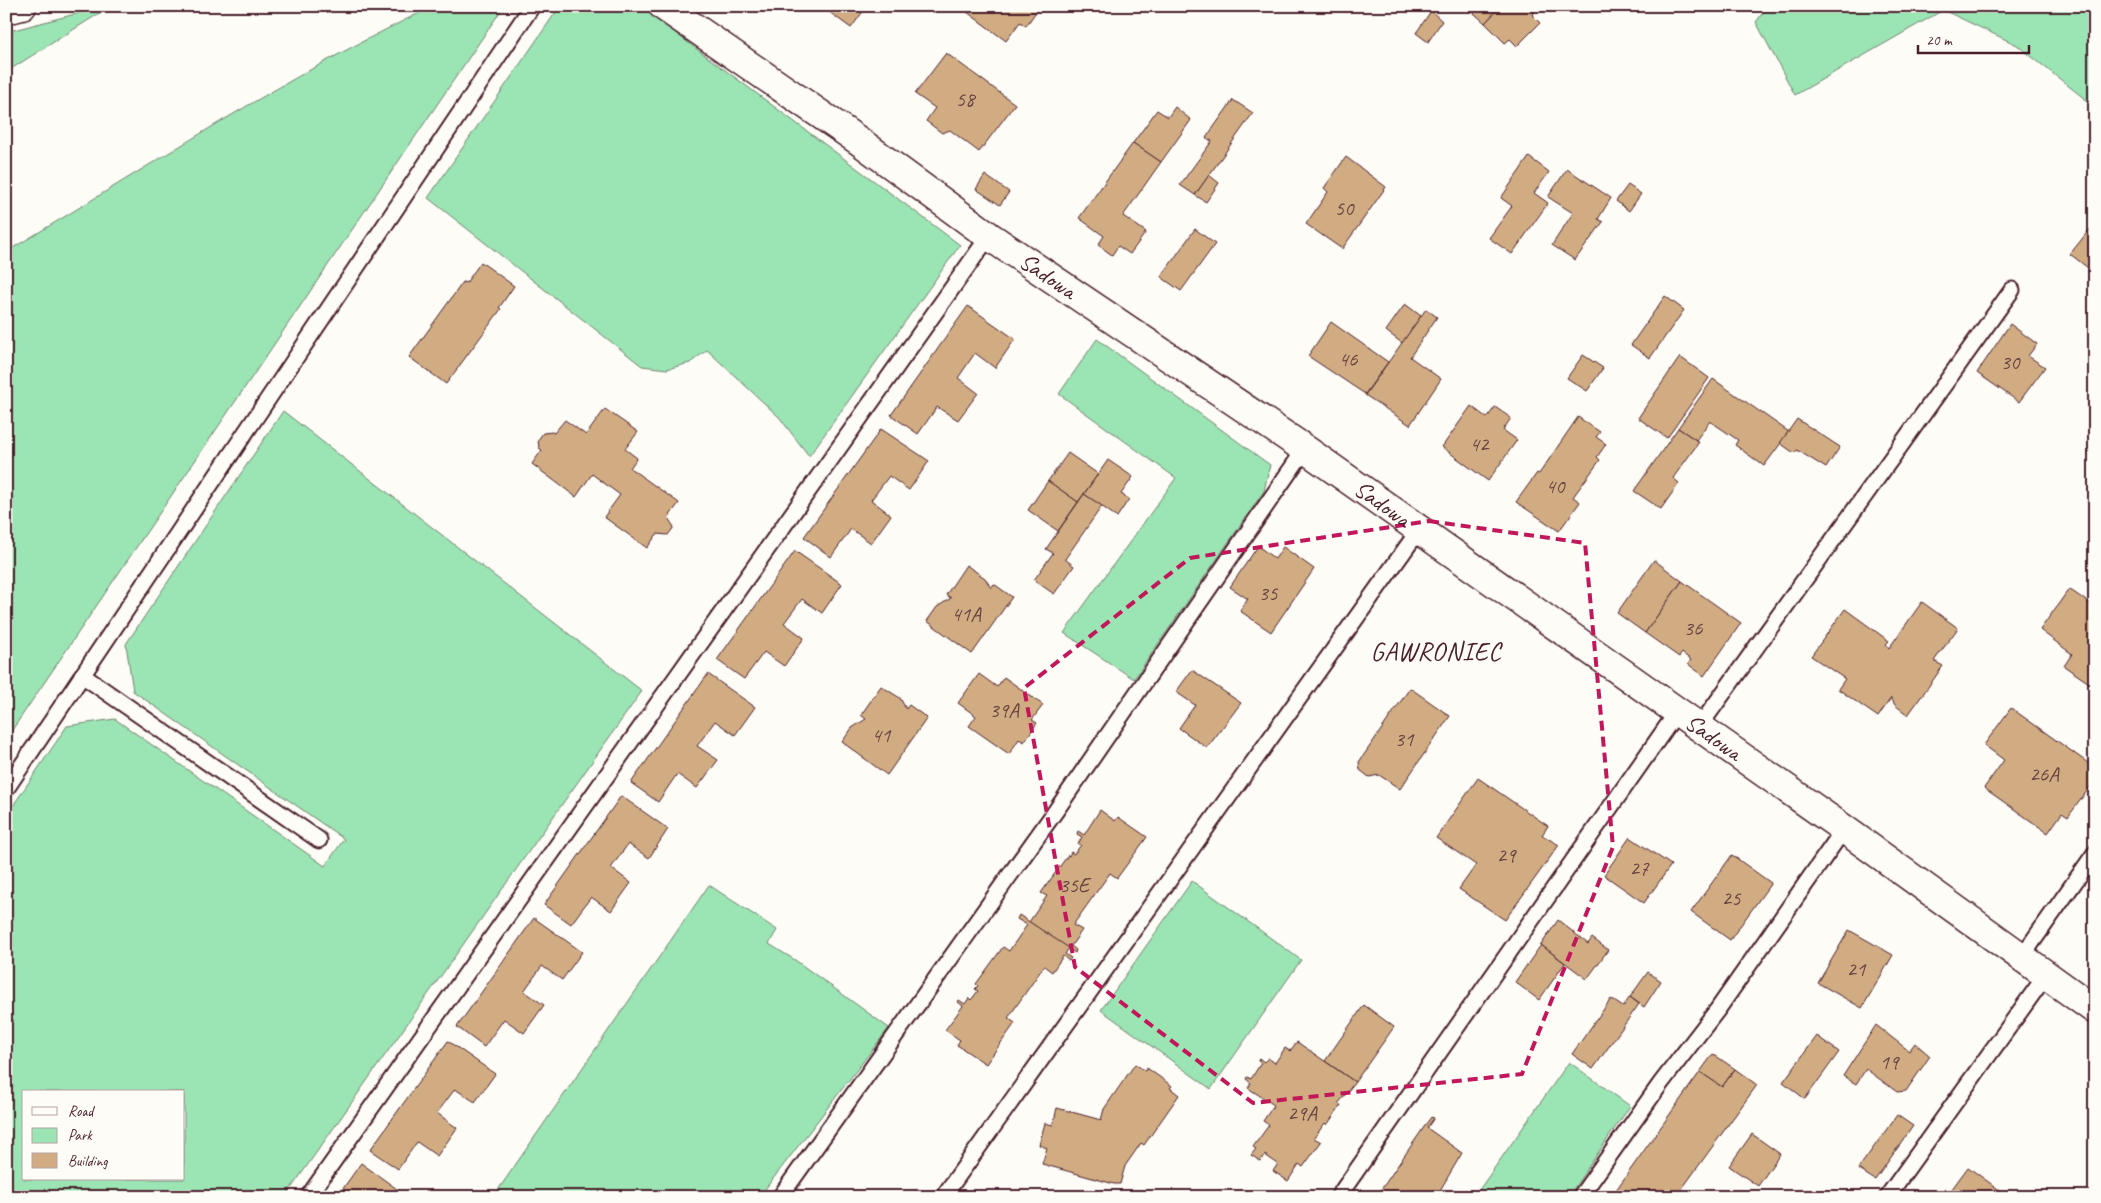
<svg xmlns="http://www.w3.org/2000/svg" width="2101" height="1203" font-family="Caveat,sans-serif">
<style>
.green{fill:#9be4b3;stroke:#72826f;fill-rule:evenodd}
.building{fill:#d1ac83;stroke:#4a1f2b}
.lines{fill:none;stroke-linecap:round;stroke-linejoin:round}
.lane-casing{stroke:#4a1f2b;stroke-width:19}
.street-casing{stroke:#4a1f2b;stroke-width:31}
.lane{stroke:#fdfcf7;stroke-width:15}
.street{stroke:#fdfcf7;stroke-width:28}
.marked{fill:none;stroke:#c2185b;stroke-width:4;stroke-dasharray:10 6;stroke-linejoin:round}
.labels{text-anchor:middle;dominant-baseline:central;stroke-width:5;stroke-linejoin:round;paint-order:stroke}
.number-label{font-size:21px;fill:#6c4241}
.street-label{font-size:24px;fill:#4a1f2b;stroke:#fdfcf7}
.quarter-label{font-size:26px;letter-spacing:1px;fill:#4a1f2b;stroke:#fdfcf7}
</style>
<rect width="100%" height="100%" fill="#fdfcf7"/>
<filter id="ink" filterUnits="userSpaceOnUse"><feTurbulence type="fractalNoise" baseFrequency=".02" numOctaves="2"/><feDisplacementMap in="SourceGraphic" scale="10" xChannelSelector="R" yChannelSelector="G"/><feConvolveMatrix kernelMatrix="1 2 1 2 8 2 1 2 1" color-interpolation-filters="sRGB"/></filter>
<g filter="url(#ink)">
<g class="green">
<polygon points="106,6 111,6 6,72 6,32"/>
<path d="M434,6H504L6,739V252C147,168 285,76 434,6Z"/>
<polygon points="560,6 639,6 960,245 809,456 779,417 707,350 690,363 667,369 642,366 428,198"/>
<polygon points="1768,6 2095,6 2095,107 2017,45 1943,10 1795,95 1756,22"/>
<polygon points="1097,339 1270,465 1264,491 1134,679 1064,633 1176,478 1059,394"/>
<path d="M283,411L642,691L285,1197H6V816L67,726L115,719L325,866L344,839L133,691L126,644ZM24,1092H184V1179H24Z"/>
<polygon points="1192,881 1301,960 1211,1089 1101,1010"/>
<polygon points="709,885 777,930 769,944 795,960 889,1028 759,1197 507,1197 498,1190"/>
<polygon points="1569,1062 1630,1106 1568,1197 1474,1197"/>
</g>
<g class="building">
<polygon points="821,6 867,6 851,28"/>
<polygon points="959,6 1040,6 1026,26 1020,22 1006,41"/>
<polygon points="1466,6 1501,6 1485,23"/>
<polygon points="1501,6 1529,6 1535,12 1532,15 1540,23 1517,46 1510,39 1505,43 1485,23"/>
<polygon points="1431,11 1442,21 1428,42 1416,33"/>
<polygon points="946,53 1015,104 979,152 950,130 942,133 926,121 935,108 915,94"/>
<polygon points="1233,100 1253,113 1195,195 1180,185 1212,141 1206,138"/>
<polygon points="1175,107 1191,120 1161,162 1133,143 1157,110 1168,117"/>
<polygon points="1133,143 1161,162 1123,216 1146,232 1130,254 1118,246 1112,255 1098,245 1104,236 1079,218"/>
<polygon points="1346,157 1386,187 1342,249 1306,224 1328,192 1324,188"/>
<polygon points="1529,157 1549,172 1534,193 1548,203 1512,254 1489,238 1512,206 1501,198"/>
<polygon points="1567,169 1611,198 1598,219 1603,222 1575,260 1552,245 1573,213 1548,197"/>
<polygon points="985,175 1009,192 1000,205 976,189"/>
<polygon points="1209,175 1219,183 1206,202 1195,195"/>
<polygon points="1628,185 1641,194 1629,211 1616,201"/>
<polygon points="1195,229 1215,244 1181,291 1161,277"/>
<polygon points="2090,229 2095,233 2095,268 2092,271 2070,254"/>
<polygon points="481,262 514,286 499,308 501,309 446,384 409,357 463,282 466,283"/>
<polygon points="1665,296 1684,310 1650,358 1631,345"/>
<polygon points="1405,304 1421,316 1402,343 1386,331"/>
<polygon points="968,306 1015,339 995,368 975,353 958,378 978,393 958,420 937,407 918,434 891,415"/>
<polygon points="1426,309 1437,317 1410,357 1441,379 1410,425 1365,395"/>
<polygon points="1331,322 1388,362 1365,394 1308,356"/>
<polygon points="2010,324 2037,344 2028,356 2045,367 2019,402 1977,373"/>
<polygon points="1583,355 1603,368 1587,391 1567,378"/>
<polygon points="1680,357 1709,378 1667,438 1638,418"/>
<polygon points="1713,379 1789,432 1764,466 1735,445 1738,440 1710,421 1696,440 1678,428"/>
<polygon points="1471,406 1487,418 1495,407 1511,418 1503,430 1517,440 1488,481 1442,447"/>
<polygon points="605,409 638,432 625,449 637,458 630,468 679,503 668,518 674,527 668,535 657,534 647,548 604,517 620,495 592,474 576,497 532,464 542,450 539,448 538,440 543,433 552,432 554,433 565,420 586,435"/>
<polygon points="1578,417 1600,432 1596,437 1606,444 1597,457 1600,460 1573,497 1580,502 1559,531 1516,502 1537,473 1539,474"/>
<polygon points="1797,419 1840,447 1826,468 1797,450 1794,453 1780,443"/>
<polygon points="1678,428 1699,442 1673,478 1679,483 1661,509 1634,491"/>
<polygon points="881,429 929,461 909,490 889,476 871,500 891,515 871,543 851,529 831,557 804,537"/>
<polygon points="1068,453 1098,474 1078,502 1048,481"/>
<polygon points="1108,460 1133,477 1121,494 1129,499 1117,517 1084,494"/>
<polygon points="1048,481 1078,502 1058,531 1028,510"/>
<polygon points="1084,494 1102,506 1065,559 1074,566 1054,594 1034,580 1053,553 1046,549"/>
<polygon points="1258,546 1275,559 1283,547 1314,569 1271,632 1240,611 1248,599 1230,587"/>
<polygon points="795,551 842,584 822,613 802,599 784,623 804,638 784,666 764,652 744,679 717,660"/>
<polygon points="1654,560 1682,581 1645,633 1617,613"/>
<polygon points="966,565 985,578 991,588 994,584 1012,597 972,654 927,621 937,607 951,598 946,595"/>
<polygon points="1682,581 1741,623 1704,676 1688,664 1691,660 1682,653 1679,657 1645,633"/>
<polygon points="2069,589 2095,607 2095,687 2064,666 2072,654 2040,630"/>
<polygon points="1922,602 1958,628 1934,661 1943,666 1908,715 1895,705 1891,698 1878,717 1838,689 1845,679 1811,656 1845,609 1889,641 1886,644 1889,648"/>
<polygon points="1192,670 1241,703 1207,748 1179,728 1195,705 1176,692"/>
<polygon points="708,674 755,707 735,735 715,721 697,746 718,760 697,788 677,774 658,802 631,783"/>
<polygon points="979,674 997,687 1004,677 1043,705 1032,720 1037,723 1024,742 1019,739 1009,754 969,726 976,716 958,703"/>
<polygon points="881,686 900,698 906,709 909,705 927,718 887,775 842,742 852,728 866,719 861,715"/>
<polygon points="1410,688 1450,716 1400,789 1379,775 1369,777 1360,770 1359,762"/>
<polygon points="2011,708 2095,768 2095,780 2068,817 2062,813 2048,833 1984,788 2004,760 1984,745"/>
<polygon points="1478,778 1548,826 1542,835 1559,845 1505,920 1459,889 1476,865 1436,838"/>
<polygon points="621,796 668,829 649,858 628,844 611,868 631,883 611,911 591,897 571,924 544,905"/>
<polygon points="1100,810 1115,821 1118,817 1147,837 1117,878 1110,873 1073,925 1082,930 1071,946 1076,950 1075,953 1029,922 1047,896 1041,893 1068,855 1069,856 1071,852 1074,854 1081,845 1078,844 1082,837 1077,834 1078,831 1084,835"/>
<polygon points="1630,837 1671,865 1644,903 1604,875"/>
<polygon points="1732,855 1771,883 1730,940 1691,912"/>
<polygon points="1019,915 1069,948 1065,954 1071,958 1069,961 1063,956 1052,972 1044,966 1008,1018 1015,1023 986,1064 957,1045 960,1040 945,1030 963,1006 958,1002 959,1000 965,1004 969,998 971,1000 978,991 975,989 978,986 976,984 1003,947 1009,951 1027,925 1017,919"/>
<polygon points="534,918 582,952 562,980 542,966 524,991 544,1005 524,1033 504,1019 484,1047 457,1027"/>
<polygon points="1558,920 1588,944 1592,938 1608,950 1587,979 1541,945"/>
<polygon points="1849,930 1893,955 1862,1008 1818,983"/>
<polygon points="1541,945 1565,963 1539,1000 1515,982"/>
<polygon points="1648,972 1661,981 1644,1007 1630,997"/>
<polygon points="1630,997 1639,1004 1593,1069 1572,1054 1611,999 1623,1007"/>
<polygon points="1364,1005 1394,1027 1355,1082 1325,1061"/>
<polygon points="1876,1025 1909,1051 1915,1043 1930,1056 1906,1091 1897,1092 1866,1069 1856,1084 1843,1076"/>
<polygon points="1817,1036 1839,1052 1805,1099 1783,1082"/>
<polygon points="448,1041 495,1074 475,1102 455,1089 437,1113 457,1128 437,1156 417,1142 398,1169 370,1150"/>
<polygon points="1297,1042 1355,1082 1338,1104 1341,1105 1327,1125 1325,1123 1314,1138 1321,1142 1303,1167 1299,1164 1288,1181 1273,1171 1278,1164 1265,1155 1260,1161 1251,1155 1256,1149 1253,1147 1269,1125 1263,1121 1274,1105 1248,1088 1251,1083 1246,1079 1247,1077 1251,1079 1261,1063 1258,1061 1259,1058 1264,1062 1268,1058 1275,1063 1285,1048 1290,1051"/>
<polygon points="1713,1054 1735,1069 1722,1087 1700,1072"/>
<polygon points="1135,1064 1145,1071 1147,1068 1172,1086 1170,1088 1179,1095 1144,1145 1141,1143 1125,1166 1120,1184 1114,1184 1042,1164 1047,1148 1039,1145 1045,1123 1053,1125 1057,1108 1101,1120 1104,1109"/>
<polygon points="1735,1069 1757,1085 1676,1197 1611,1197 1700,1072 1722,1087"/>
<polygon points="1897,1115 1913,1126 1875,1180 1858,1169"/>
<polygon points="1431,1117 1434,1118 1427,1128 1462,1153 1436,1197 1376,1197"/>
<polygon points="1752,1134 1780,1154 1758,1186 1729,1166"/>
<polygon points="361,1163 408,1197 337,1197"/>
<polygon points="1968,1167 2009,1197 1946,1197"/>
</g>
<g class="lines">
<defs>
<g id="lane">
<polyline points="82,675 319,840"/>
<polyline points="1699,727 2012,290"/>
<polyline points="6,789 532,6"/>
<polyline points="2021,958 2095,853"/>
<polyline points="308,1197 989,236"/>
<polyline points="780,1197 1057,809 1305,449"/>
<polyline points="943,1197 1419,530"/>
<polyline points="1338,1197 1677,712"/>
<polyline points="1580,1197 1661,1083 1718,1009 1844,829"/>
<polyline points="1887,1197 2046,975"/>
</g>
<g id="street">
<path id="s1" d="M663,6L859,141L989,236L1305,449L1844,829L2095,1010"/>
<polyline points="6,10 22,6"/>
</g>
</defs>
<use href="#lane" class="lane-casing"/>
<use href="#street" class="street-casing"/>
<use href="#lane" class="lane"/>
<use href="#street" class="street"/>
</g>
</g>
<path class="marked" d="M1429,521L1585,543L1613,847L1522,1074L1253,1103L1075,967L1024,688L1190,558Z"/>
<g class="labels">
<g class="number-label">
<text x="965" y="99">58</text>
<text x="1344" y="208">50</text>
<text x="1348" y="359">46</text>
<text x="2010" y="362">30</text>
<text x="1479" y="444">42</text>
<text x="1555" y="486">40</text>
<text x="1268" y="593">35</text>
<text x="966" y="614">41A</text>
<text x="1693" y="628">36</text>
<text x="1004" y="710">39A</text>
<text x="881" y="735">41</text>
<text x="1404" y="739">31</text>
<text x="2044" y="774">26A</text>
<text x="1506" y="855">29</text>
<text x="1639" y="868">27</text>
<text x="1074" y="885">35E</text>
<text x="1731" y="898">25</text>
<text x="1856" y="969">21</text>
<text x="1889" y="1062">19</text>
<text x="1302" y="1113">29A</text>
</g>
<g class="street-label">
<text stroke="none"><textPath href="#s1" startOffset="470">Sadowa</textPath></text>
<text stroke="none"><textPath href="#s1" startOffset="875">Sadowa</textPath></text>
<text stroke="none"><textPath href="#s1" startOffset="1280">Sadowa</textPath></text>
</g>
<g class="quarter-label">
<text x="1436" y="651">GAWRONIEC</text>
</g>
</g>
<rect width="2101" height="1203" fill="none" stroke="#fdfcf7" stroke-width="25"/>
<rect x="12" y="12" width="2076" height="1178" fill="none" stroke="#4a1f2b" stroke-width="2" filter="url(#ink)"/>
<rect x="22" y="1090" width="162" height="90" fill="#fdfcf7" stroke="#b5a4a5"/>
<rect x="32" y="1107" width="25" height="8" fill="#fdfcf7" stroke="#b5a4a5"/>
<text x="68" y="1116" font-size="15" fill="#4a1f2b">Road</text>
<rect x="32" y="1128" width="25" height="15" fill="#9be4b3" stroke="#b5a4a5"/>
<text x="68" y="1140" font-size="15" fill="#4a1f2b">Park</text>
<rect x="32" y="1153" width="25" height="15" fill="#d1ac83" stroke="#b5a4a5"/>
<text x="68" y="1166" font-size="15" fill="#4a1f2b">Building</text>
<path d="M1918 45v8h111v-8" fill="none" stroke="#4a1f2b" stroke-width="2.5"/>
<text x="1926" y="45" font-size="15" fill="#4a1f2b" stroke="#fdfcf7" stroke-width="4" paint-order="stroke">20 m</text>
</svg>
